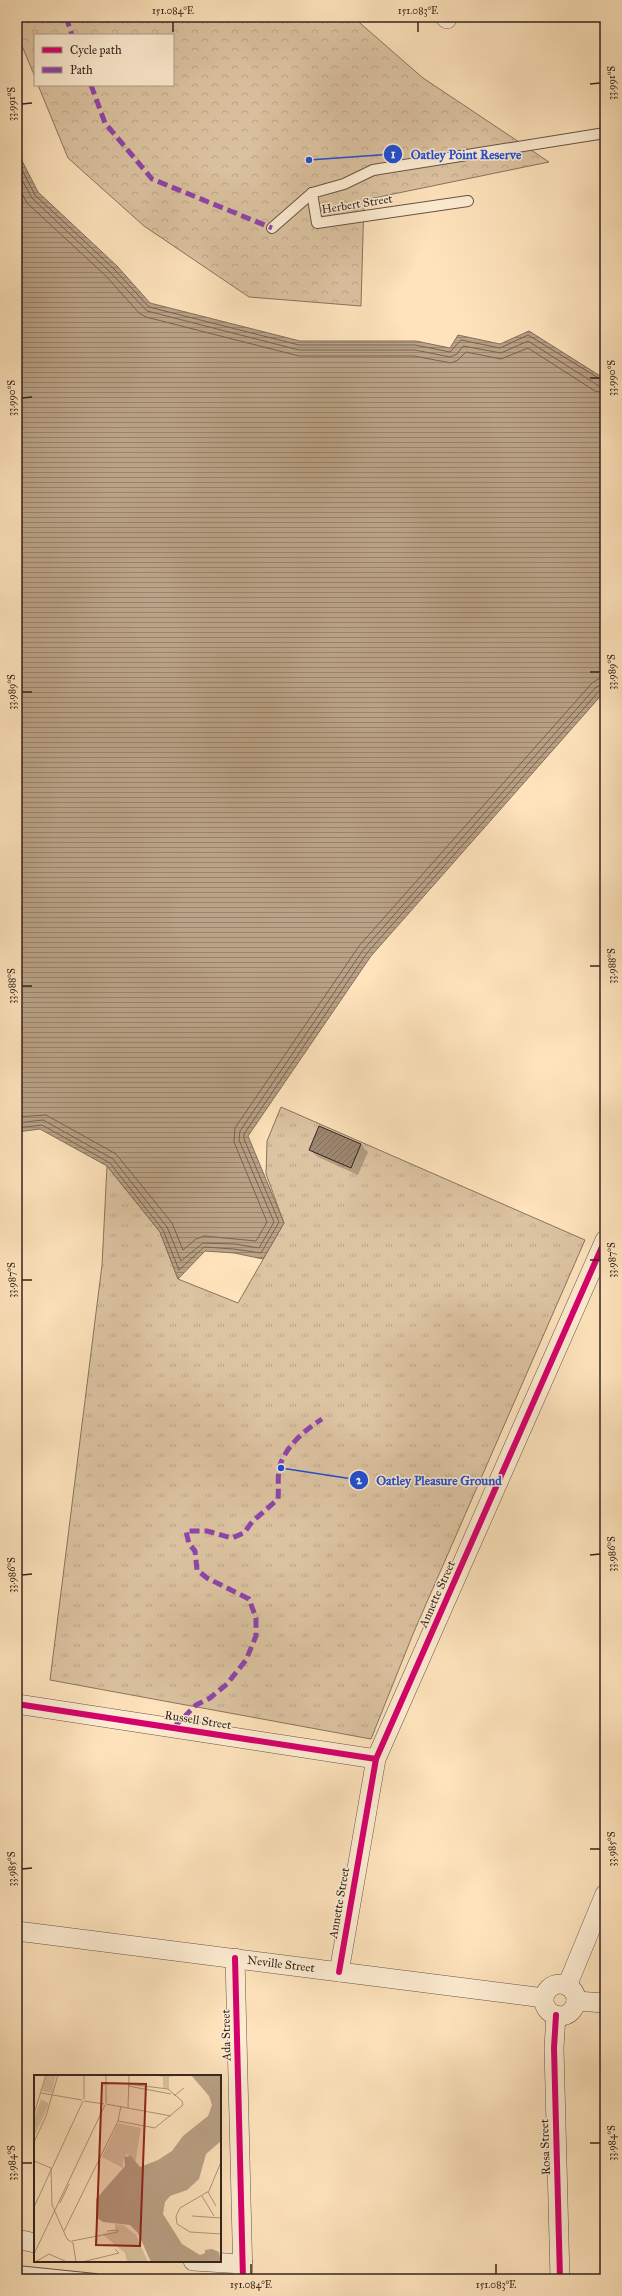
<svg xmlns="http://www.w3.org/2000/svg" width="622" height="2296" font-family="'IM FELL Great Primer',serif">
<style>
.forest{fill:url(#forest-crowns);stroke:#887460}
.park{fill:url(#park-tufts);stroke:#887460}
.water{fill:url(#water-rules);stroke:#85705c}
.shadow{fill:#0003}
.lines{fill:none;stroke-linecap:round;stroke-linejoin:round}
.shore{stroke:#786352;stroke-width:1}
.building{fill:url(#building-hatch);stroke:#35241e}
.lane-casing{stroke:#675446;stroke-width:12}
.street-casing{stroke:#675446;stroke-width:20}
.lane{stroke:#feedd3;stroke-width:10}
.street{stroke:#feedd3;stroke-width:19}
.quiet{stroke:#8e44ad;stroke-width:5;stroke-dasharray:10 5;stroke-linecap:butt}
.cycleway-casing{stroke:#feedd3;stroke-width:8}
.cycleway{stroke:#d6006c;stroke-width:6}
.ticks{fill:none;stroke:#35241e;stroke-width:1.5}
.labels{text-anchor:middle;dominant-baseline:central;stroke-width:3;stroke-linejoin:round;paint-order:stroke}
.street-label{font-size:12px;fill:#35241e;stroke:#feedd3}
.inset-road{fill:none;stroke:#ae977d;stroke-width:1}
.view{fill:#8f2418;fill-opacity:0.15;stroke:#8f2418;stroke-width:2}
.inset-edge{fill:none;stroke:#35241e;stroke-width:2}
.leader{fill:none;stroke:#1d4ed8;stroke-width:1.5}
.callout-dot{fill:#1d4ed8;stroke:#feedd3;stroke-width:1.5}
.mark-label{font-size:12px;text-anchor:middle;font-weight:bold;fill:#fff}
.callout-label{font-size:13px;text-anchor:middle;font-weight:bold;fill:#1d4ed8;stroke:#feedd3;stroke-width:3;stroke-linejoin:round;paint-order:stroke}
.neatline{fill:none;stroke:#35241e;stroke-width:1.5}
.ticks-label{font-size:10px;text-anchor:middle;fill:#35241e}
</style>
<defs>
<pattern id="forest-crowns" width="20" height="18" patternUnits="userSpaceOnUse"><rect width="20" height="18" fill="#dcc3a1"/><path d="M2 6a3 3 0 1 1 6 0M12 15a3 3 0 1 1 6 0" fill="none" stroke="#bda78a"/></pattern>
<pattern id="park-tufts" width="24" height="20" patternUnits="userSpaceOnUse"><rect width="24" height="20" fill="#dcc3a1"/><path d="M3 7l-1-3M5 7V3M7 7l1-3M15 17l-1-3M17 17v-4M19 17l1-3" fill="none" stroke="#bda78a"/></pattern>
<pattern id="water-rules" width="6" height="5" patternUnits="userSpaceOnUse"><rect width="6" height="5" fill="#baa286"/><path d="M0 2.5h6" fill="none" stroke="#98846d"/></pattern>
<pattern id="building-hatch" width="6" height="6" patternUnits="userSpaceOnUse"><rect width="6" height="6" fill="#9e8770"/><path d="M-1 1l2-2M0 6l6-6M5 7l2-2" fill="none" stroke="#826e5b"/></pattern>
</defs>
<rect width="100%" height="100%" fill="#fee3bc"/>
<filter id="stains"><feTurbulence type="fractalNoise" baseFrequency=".005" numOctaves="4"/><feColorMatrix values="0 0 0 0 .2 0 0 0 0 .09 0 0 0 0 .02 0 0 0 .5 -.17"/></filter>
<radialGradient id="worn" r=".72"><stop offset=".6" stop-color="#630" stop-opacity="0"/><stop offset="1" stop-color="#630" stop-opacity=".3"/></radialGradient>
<polygon class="forest" points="17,17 353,17 423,78 549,162 364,200 361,306 249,297 144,226 68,158 38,85 173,85 173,35 35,35 35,77 17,34"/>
<polygon class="park" points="281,1107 585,1240 413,1634 371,1739 50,1680 102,1265 107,1166 160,1232 178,1279 238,1303 284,1223 266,1174 267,1141"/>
<polygon class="water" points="17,151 38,192 117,266 150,303 300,341 416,341 450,348 458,335 500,344 529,331 605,379 605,691 371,956 248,1136 284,1223 263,1259 234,1253 205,1251 178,1279 160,1232 107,1166 40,1129 17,1132"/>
<polygon class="shadow" points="361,1145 368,1152 358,1175 318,1157 310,1150"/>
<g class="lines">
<g class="shore">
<polyline points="17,160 35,195 114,269 149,307 299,345 415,345 450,352 461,340 500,348 528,335 605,382"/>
<polyline points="17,171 32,198 110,272 147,311 299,350 415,350 450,357 457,354 463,346 501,353 528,341 599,386 605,387"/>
<polyline points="17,184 27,203 106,276 139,313 146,317 299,356 414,356 451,363 458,360 466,352 501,359 528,348 595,391 605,393"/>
<polyline points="17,1117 46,1115 116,1154 172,1223 183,1250 196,1239 204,1236 256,1241 267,1222 234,1142 235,1128 359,946 592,683 598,679 605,677"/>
<polyline points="17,1123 43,1120 113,1159 167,1227 181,1261 203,1243 235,1244 259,1248 274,1222 239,1140 240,1131 363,950 596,687 605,683"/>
<polyline points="17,1128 42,1125 110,1163 163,1230 179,1270 204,1247 234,1249 261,1253 279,1222 244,1139 244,1134 367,953 600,690 605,688"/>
</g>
</g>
<polygon class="building" points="319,1126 361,1144 351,1168 309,1150"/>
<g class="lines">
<defs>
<g id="lane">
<polyline points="468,201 317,223 312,193 344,184 373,170 605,133"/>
<polyline points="272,228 312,193"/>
<polyline points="17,2271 95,2279"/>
</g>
<g id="street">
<polyline points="445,17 447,19"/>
<polyline points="17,1704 376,1759"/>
<polyline points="17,1931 544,1998"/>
<polyline points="235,1958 243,2279"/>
<polyline points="339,1972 376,1759 605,1240"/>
<circle cx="560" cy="2000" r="16"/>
<polyline points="567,1986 605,1894"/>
<polyline points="576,2001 605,2003"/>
<polyline points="556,2015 554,2048 560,2279"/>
<polyline points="17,2239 35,2243"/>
<polyline points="193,2261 243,2264"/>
</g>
</defs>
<use href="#lane" class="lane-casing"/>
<use href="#street" class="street-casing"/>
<use href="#lane" class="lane"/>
<use href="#street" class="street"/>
<g class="quiet">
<polyline points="66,17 72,35"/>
<polyline points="91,85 105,123 152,179 272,228"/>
<path d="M173,1728L196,1705L210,1698L227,1684L246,1660L256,1636V1618L249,1599L207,1578L197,1570L195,1551L189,1544L186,1531H207L232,1538L244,1533L252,1522L278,1499C279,1489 277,1475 280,1465C287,1445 305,1430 322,1419"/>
</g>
<defs>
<g id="cycleway">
<polyline points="17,1704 376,1759"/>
<polyline points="235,1958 243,2279"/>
<polyline points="339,1972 376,1759 605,1240"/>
<polyline points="556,2015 554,2048 560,2279"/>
</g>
</defs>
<use href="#cycleway" class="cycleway-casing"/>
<use href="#cycleway" class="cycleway"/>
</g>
<path class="ticks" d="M173,22V32M418,22V32M590,84L600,83M22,104L32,103M590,378H600M22,398L32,397M590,672H600M22,692H32M590,966H600M22,986H32M590,1260H600M22,1280H32M590,1555L600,1554M22,1575L32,1574M590,1849H600M22,1869L32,1868M590,2143H600M22,2163H32M251,2264V2274M496,2264V2274"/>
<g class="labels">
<g class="street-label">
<text transform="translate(357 204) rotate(-9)">Herbert Street</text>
<text transform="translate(437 1594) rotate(-66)">Annette Street</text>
<text transform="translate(198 1720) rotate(9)">Russell Street</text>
<text transform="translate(339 1903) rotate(-80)">Annette Street</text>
<text transform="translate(281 1964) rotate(7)">Neville Street</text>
<text transform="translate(226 2035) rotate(-91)">Ada Street</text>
<text transform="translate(545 2147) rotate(-92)">Rosa Street</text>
</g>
</g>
<g transform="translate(34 2075)">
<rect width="187" height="187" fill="#fee3bc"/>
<path d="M7,24L14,28V31L0,62V43ZM81,149L89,150L102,160L114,187H93L91,178L68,159L81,156Z" fill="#dcc3a1"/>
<path d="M12,0H22L18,18L8,16ZM117,0H145L135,2V14L129,13V2ZM84,48L107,53L101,89L93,79L89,84V93L68,82Z" fill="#dcc3a1"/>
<path d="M157,0H187V66L172,79L165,104L153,115L136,121L131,127L129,139L148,169L166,180L171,178V175L178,174L185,177L187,187H117L104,158L96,150L69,147L62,142V124L91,91L90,82L97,81L106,92L124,85L138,76L149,61L174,41L178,30L175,21Z" fill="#baa286"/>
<path class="inset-road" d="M94,11L137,19M7,18L48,25M140,21L150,13M50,24V0M50,26L70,29M72,28V0M72,29L137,41M94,33L95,0M0,39L12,0M84,46L121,53L149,30L148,26L134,14L94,9M0,67L12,41L24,0M0,86L17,93L18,130L33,164L39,168L42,187M187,87L175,116L146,133L142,141L143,149L156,157L187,159M174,117L182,131M168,121L180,141M26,128L35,109M0,132L49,26M158,141L187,143M30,156L84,46L87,31M38,166L84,157V155L73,156M0,179L71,30M1,187L15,179L33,187M48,187L85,178L81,174"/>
<path class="view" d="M68,8L112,9L106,171L62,170Z"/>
<rect width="187" height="187" class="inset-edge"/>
</g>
<path class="leader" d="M309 160L393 154M281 1468L359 1480"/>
<g class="callout-dot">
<circle cx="309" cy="160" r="4"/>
<circle cx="281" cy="1468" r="4"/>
<circle cx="393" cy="154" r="10"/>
<circle cx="359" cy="1480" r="10"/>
</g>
<g class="mark-label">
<text x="393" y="158">1</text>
<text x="359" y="1484">2</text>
</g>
<g class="callout-label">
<text x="466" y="159">Oatley Point Reserve</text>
<text x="439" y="1485">Oatley Pleasure Ground</text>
</g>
<rect width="622" height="2296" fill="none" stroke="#fee3bc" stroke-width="44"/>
<rect x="34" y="34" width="140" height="52" fill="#feedd3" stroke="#ae9d8b"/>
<rect x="42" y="47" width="20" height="6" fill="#d6006c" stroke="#ae9d8b"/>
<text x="70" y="54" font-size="12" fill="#35241e">Cycle path</text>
<rect x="42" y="67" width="20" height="6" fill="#8e44ad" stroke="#ae9d8b"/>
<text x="70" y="74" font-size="12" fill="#35241e">Path</text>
<rect x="22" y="22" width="578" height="2252" class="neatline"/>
<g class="ticks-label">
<text x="173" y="14">151.084°E</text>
<text x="418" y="14">151.083°E</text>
<text transform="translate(611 83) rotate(-90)" y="4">33.991°S</text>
<text transform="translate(11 104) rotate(-90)" y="4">33.991°S</text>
<text transform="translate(611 378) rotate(-90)" y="4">33.990°S</text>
<text transform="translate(11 398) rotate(-90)" y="4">33.990°S</text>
<text transform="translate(611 672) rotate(-90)" y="4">33.989°S</text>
<text transform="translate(11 692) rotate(-90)" y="4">33.989°S</text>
<text transform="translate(611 966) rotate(-90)" y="4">33.988°S</text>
<text transform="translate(11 986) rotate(-90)" y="4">33.988°S</text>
<text transform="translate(611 1260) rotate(-90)" y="4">33.987°S</text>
<text transform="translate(11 1280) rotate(-90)" y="4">33.987°S</text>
<text transform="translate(611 1554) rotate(-90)" y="4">33.986°S</text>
<text transform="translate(11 1575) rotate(-90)" y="4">33.986°S</text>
<text transform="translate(611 1849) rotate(-90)" y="4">33.985°S</text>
<text transform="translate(11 1869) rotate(-90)" y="4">33.985°S</text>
<text transform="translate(611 2143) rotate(-90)" y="4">33.984°S</text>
<text transform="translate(11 2163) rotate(-90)" y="4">33.984°S</text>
<text x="251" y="2288">151.084°E</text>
<text x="496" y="2288">151.083°E</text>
</g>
<rect width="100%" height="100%" filter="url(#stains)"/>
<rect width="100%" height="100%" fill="url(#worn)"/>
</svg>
